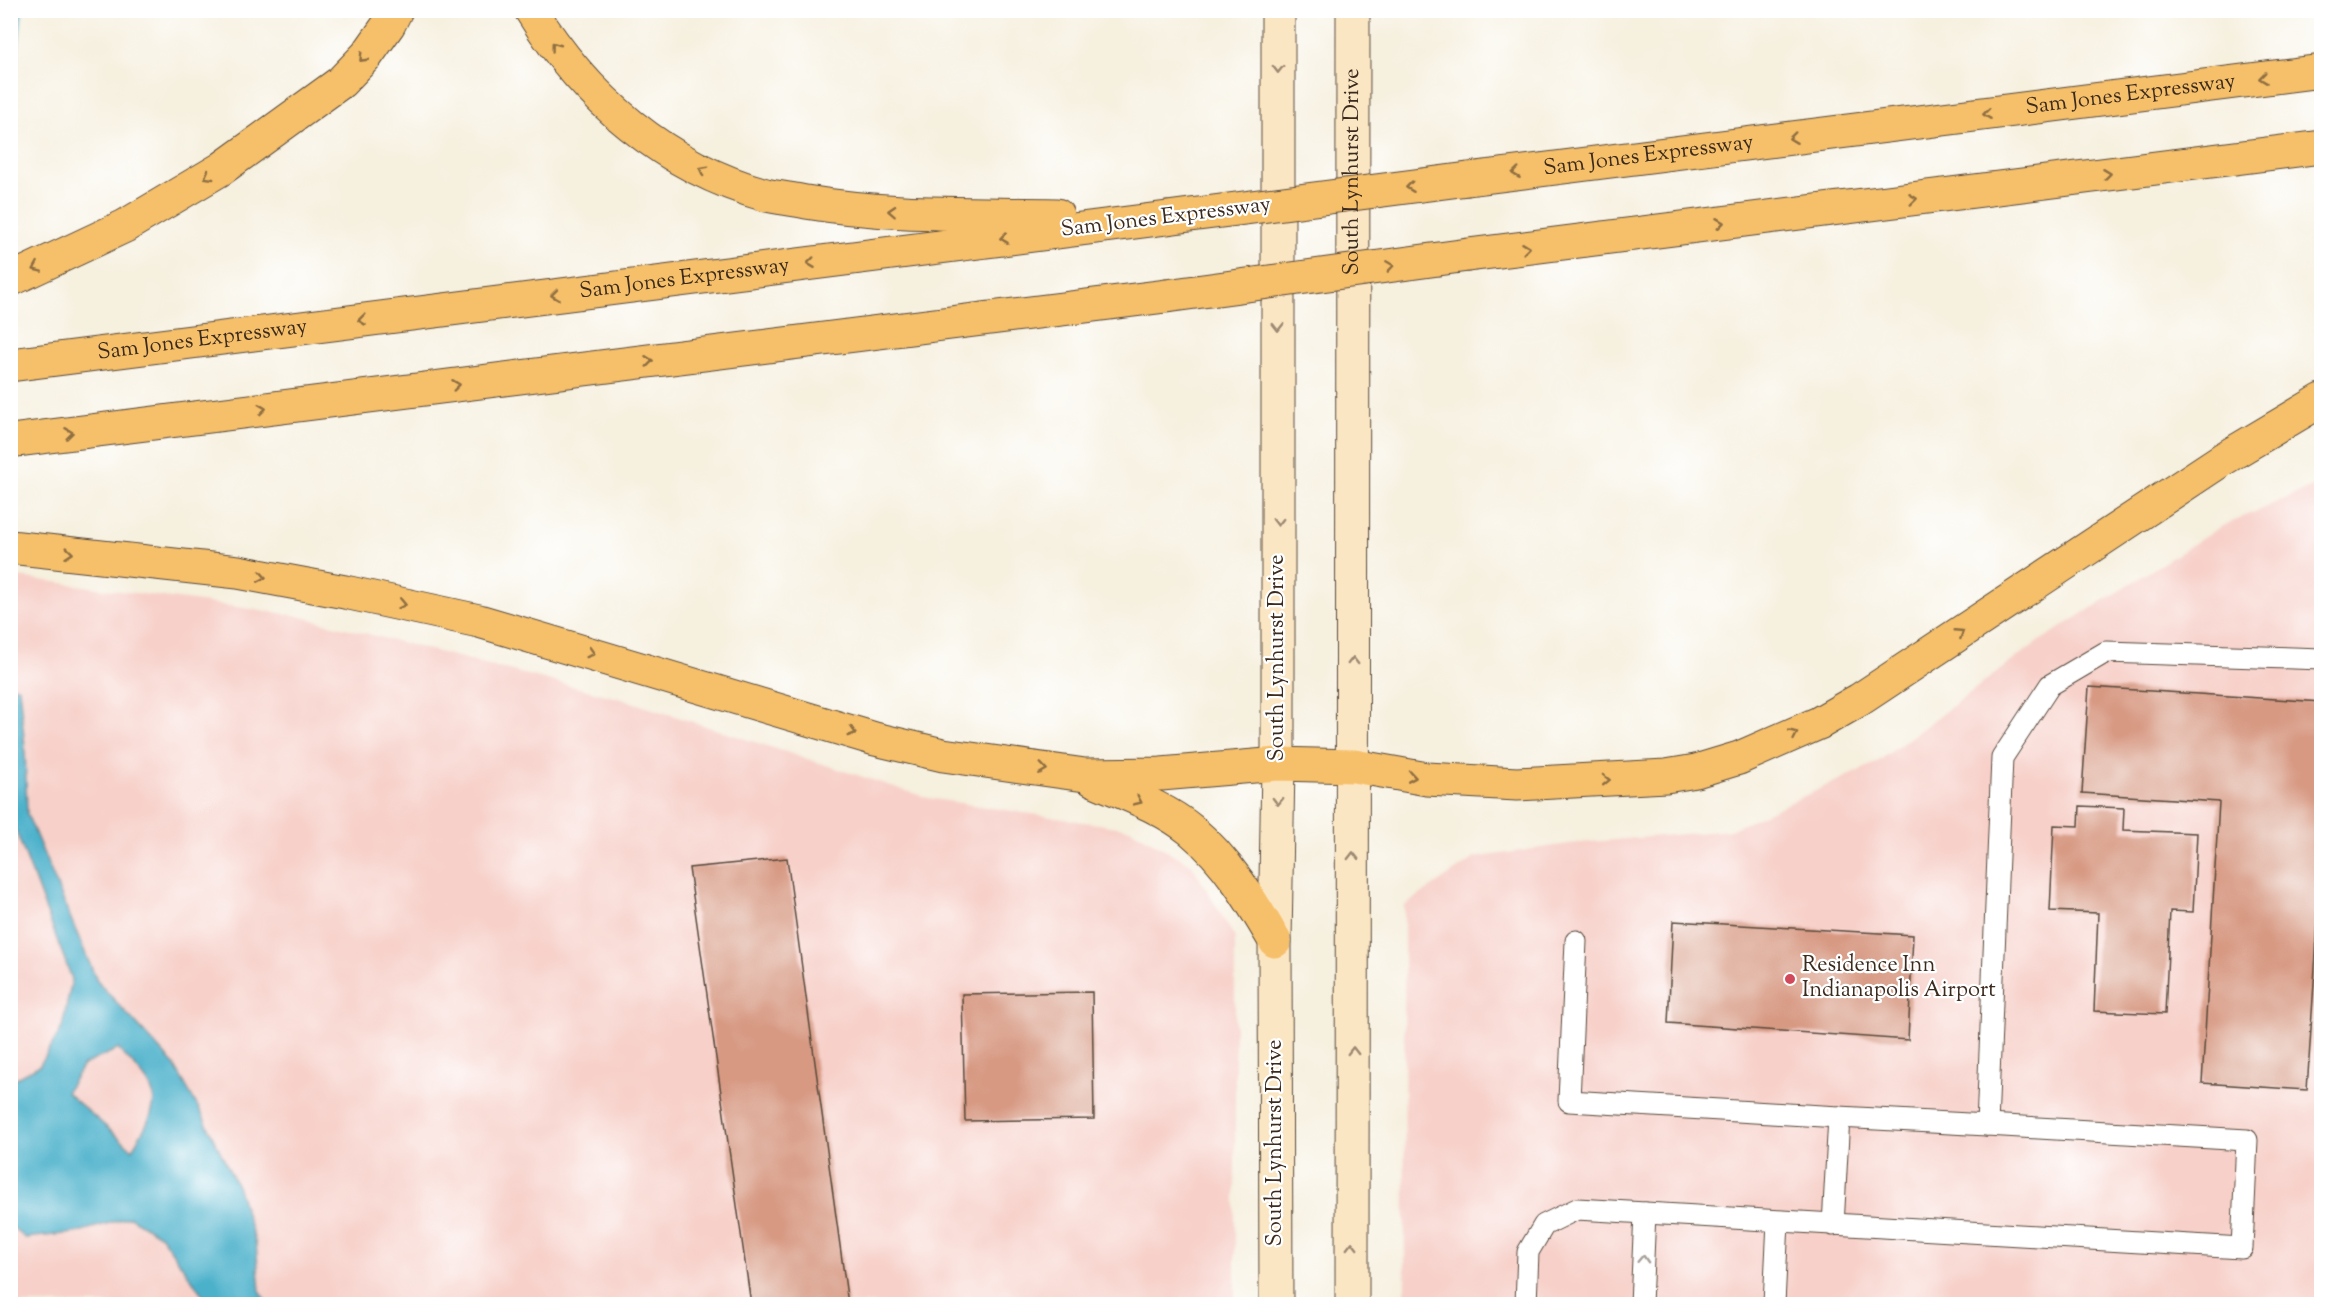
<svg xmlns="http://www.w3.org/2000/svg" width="2332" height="1315" font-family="'Sorts Mill Goudy',serif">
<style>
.built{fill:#f7d0c9}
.water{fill:#4cb1cb;stroke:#446e74;stroke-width:1.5;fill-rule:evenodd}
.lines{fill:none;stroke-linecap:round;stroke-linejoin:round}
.stream{stroke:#4cb1cb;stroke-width:12}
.building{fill:#d79982}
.lane-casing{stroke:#57483b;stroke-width:23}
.secondary-casing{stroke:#57483b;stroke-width:35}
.highway-casing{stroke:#57483b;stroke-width:35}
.lane{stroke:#fff;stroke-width:21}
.secondary{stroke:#fbe6c4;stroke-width:33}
.highway{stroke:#f6c06b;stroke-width:33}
.highway-bridge-casing{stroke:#57483b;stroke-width:35;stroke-linecap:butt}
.highway-bridge{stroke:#f6c06b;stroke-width:33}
.oneway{stroke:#8f6e41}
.oneway2{stroke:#9b8871}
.oneway3{stroke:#a79f9a}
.poi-dot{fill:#d1495b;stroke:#fff;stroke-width:2}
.labels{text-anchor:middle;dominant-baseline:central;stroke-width:4.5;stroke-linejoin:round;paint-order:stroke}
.street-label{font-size:22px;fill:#3b2a1e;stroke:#fff}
.poi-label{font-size:22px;fill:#3b2a1e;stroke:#fff;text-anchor:start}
</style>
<rect width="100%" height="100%" fill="#fff"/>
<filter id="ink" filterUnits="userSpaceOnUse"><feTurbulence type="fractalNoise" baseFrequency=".0167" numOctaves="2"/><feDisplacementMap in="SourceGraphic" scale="12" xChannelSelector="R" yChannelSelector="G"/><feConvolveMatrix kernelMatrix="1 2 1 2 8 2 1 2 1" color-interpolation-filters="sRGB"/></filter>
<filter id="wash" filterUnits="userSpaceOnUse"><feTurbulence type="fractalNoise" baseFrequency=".008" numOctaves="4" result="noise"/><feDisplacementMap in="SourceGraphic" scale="24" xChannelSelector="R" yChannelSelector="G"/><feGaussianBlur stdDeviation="1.35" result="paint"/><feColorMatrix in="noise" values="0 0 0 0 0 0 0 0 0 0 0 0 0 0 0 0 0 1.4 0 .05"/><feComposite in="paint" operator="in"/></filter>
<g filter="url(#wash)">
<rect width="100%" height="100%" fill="#f6f0df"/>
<g class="built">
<polygon points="2321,483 2321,1304 1405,1304 1404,906 1474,858 1568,844 1730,830 1876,763 2035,644 2220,527"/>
<polygon points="11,576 294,615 622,699 928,798 1130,829 1192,865 1235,938 1235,1304 11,1304"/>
</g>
<path class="water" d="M11,685L19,688L25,747L27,814L97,981L174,1065L202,1114L237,1186L256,1244L260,1291L268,1304H209L161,1236L130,1217L75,1233L25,1238L11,1226V1081L40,1065L62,1028L72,979L11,818ZM118,1049C159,1091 166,1096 132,1149L66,1092L83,1065Z"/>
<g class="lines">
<polyline class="stream" points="10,80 17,10"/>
</g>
<g id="blocks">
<g class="building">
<polygon points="2089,687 2322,702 2322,860 2307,1090 2202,1083 2219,802 2082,793"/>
<polygon points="2080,806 2124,808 2123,830 2197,833 2193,912 2170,911 2165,1014 2094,1011 2098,913 2050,911 2054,825 2079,826"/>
<polygon points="787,858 848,1304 751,1304 689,868"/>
<polygon points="1673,921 1913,935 1908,1040 1668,1023"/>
<polygon points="1092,992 1094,1119 965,1121 962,994"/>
</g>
</g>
</g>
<g filter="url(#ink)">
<use href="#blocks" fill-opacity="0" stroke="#57483b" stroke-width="1.5"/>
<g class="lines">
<defs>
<g id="lane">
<polyline points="1576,941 1569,1101 1839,1117"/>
<polyline points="1833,1225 1839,1117 1987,1125 2002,758 2050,685 2106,652 2322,659"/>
<polyline points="1526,1304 1528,1252 1544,1225 1577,1209 2242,1248 2247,1140 1987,1125"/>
<polyline points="1641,1304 1645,1213"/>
<polyline points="1774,1304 1778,1222"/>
</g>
<g id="secondary">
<polyline points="1276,1304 1275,941 1278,764 1278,10"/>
<path id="s1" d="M1352,1304L1353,10"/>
</g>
<g id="highway">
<path d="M531,10C585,98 665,167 766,195C779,198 793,199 806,202C889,216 973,213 1057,215"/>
<path id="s2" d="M1468,179L2322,71"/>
<polyline points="1468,255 2322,147"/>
<polyline points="10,280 125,226 221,169 341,82 367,55 389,24 396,10"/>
<path id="s3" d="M10,365L1167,218"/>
<polyline points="10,441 1166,296"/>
<polyline points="10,547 238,572 345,592 479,621 875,739 943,755 1085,775 1161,774 1278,764 1354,766 1427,779 1517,784 1666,776 1696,771 1739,758 1819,723 1859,700 2223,459 2322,400"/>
<path d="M1092,779C1125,794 1163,807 1191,830C1228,861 1251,900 1275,941"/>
</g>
</defs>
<use href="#lane" class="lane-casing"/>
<use href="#secondary" class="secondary-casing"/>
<use href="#highway" class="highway-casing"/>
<use href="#lane" class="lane"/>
<use href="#secondary" class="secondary"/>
<use href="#highway" class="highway"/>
<defs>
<g id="highway-bridge">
<polyline points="1167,218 1468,179"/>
<polyline points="1166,296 1468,255"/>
</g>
</defs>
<use href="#highway-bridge" class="highway-bridge-casing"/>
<use href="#highway-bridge" class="highway-bridge"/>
</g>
<defs><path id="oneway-chevron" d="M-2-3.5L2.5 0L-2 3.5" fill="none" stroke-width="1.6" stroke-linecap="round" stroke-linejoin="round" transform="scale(1.5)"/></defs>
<g class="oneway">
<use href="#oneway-chevron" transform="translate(555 46) rotate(-127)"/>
<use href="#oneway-chevron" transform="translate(363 58) rotate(134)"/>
<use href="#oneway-chevron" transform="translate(2263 78) rotate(173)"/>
<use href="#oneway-chevron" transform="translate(1987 114) rotate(173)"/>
<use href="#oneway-chevron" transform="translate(1793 138) rotate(173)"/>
<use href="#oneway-chevron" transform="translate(703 170) rotate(-152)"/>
<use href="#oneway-chevron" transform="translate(1516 173) rotate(173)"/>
<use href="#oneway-chevron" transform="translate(2107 174) rotate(-7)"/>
<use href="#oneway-chevron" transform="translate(208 176) rotate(150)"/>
<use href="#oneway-chevron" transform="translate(1410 187) rotate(173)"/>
<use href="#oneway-chevron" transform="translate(1913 199) rotate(-7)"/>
<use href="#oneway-chevron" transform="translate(892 211) rotate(-177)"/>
<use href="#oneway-chevron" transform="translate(1720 223) rotate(-7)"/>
<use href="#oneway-chevron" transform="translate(1004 238) rotate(173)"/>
<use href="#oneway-chevron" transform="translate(1526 248) rotate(-7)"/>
<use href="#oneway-chevron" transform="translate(811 263) rotate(173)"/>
<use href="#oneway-chevron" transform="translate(1390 266) rotate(-8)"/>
<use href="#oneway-chevron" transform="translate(37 268) rotate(157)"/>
<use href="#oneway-chevron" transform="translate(555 295) rotate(173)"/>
<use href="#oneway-chevron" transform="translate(362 320) rotate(173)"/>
<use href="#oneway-chevron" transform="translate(649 361) rotate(-7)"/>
<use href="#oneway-chevron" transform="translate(456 385) rotate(-7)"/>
<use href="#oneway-chevron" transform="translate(262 409) rotate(-7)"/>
<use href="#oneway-chevron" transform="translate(69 433) rotate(-7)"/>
<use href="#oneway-chevron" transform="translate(69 553) rotate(6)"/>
<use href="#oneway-chevron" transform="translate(262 577) rotate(10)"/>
<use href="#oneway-chevron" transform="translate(402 604) rotate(12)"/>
<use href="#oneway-chevron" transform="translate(1960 633) rotate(-33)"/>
<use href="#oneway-chevron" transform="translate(591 653) rotate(17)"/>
<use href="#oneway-chevron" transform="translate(852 732) rotate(17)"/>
<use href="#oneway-chevron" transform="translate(1794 734) rotate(-25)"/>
<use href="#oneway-chevron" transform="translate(1043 769) rotate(8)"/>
<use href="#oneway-chevron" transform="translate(1412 777) rotate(10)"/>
<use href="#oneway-chevron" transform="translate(1606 780) rotate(-1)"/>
<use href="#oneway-chevron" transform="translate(1138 801) rotate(25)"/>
</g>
<g class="oneway2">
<use href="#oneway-chevron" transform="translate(1278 69) rotate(91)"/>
<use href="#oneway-chevron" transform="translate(1278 327) rotate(90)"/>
<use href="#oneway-chevron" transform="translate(1278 522) rotate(90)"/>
<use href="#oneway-chevron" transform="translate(1353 661) rotate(-90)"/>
<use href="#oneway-chevron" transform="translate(1278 801) rotate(91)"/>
<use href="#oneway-chevron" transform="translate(1353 856) rotate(-90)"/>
<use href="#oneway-chevron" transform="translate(1353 1051) rotate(-90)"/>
<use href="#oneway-chevron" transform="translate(1352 1246) rotate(-90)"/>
</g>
<use class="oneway3" href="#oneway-chevron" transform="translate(1643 1259) rotate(-88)"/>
</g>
<circle class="poi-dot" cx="1790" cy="979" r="6"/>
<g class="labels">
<g class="street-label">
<text stroke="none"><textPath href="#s2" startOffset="668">Sam Jones Expressway</textPath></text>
<text stroke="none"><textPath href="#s2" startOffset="182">Sam Jones Expressway</textPath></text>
<text stroke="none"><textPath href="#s1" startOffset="1132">South Lynhurst Drive</textPath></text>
<text transform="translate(1166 218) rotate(-7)">Sam Jones Expressway</text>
<text stroke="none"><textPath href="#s3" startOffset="680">Sam Jones Expressway</textPath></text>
<text stroke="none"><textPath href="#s3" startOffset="194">Sam Jones Expressway</textPath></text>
<text transform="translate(1278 658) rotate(-90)">South Lynhurst Drive</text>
<text transform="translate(1276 1143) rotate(-90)">South Lynhurst Drive</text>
</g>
<g class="poi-label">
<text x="1802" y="966">Residence Inn<tspan x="1802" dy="25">Indianapolis Airport</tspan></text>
</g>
</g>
<rect width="2332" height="1315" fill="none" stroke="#fff" stroke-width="36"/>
</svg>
